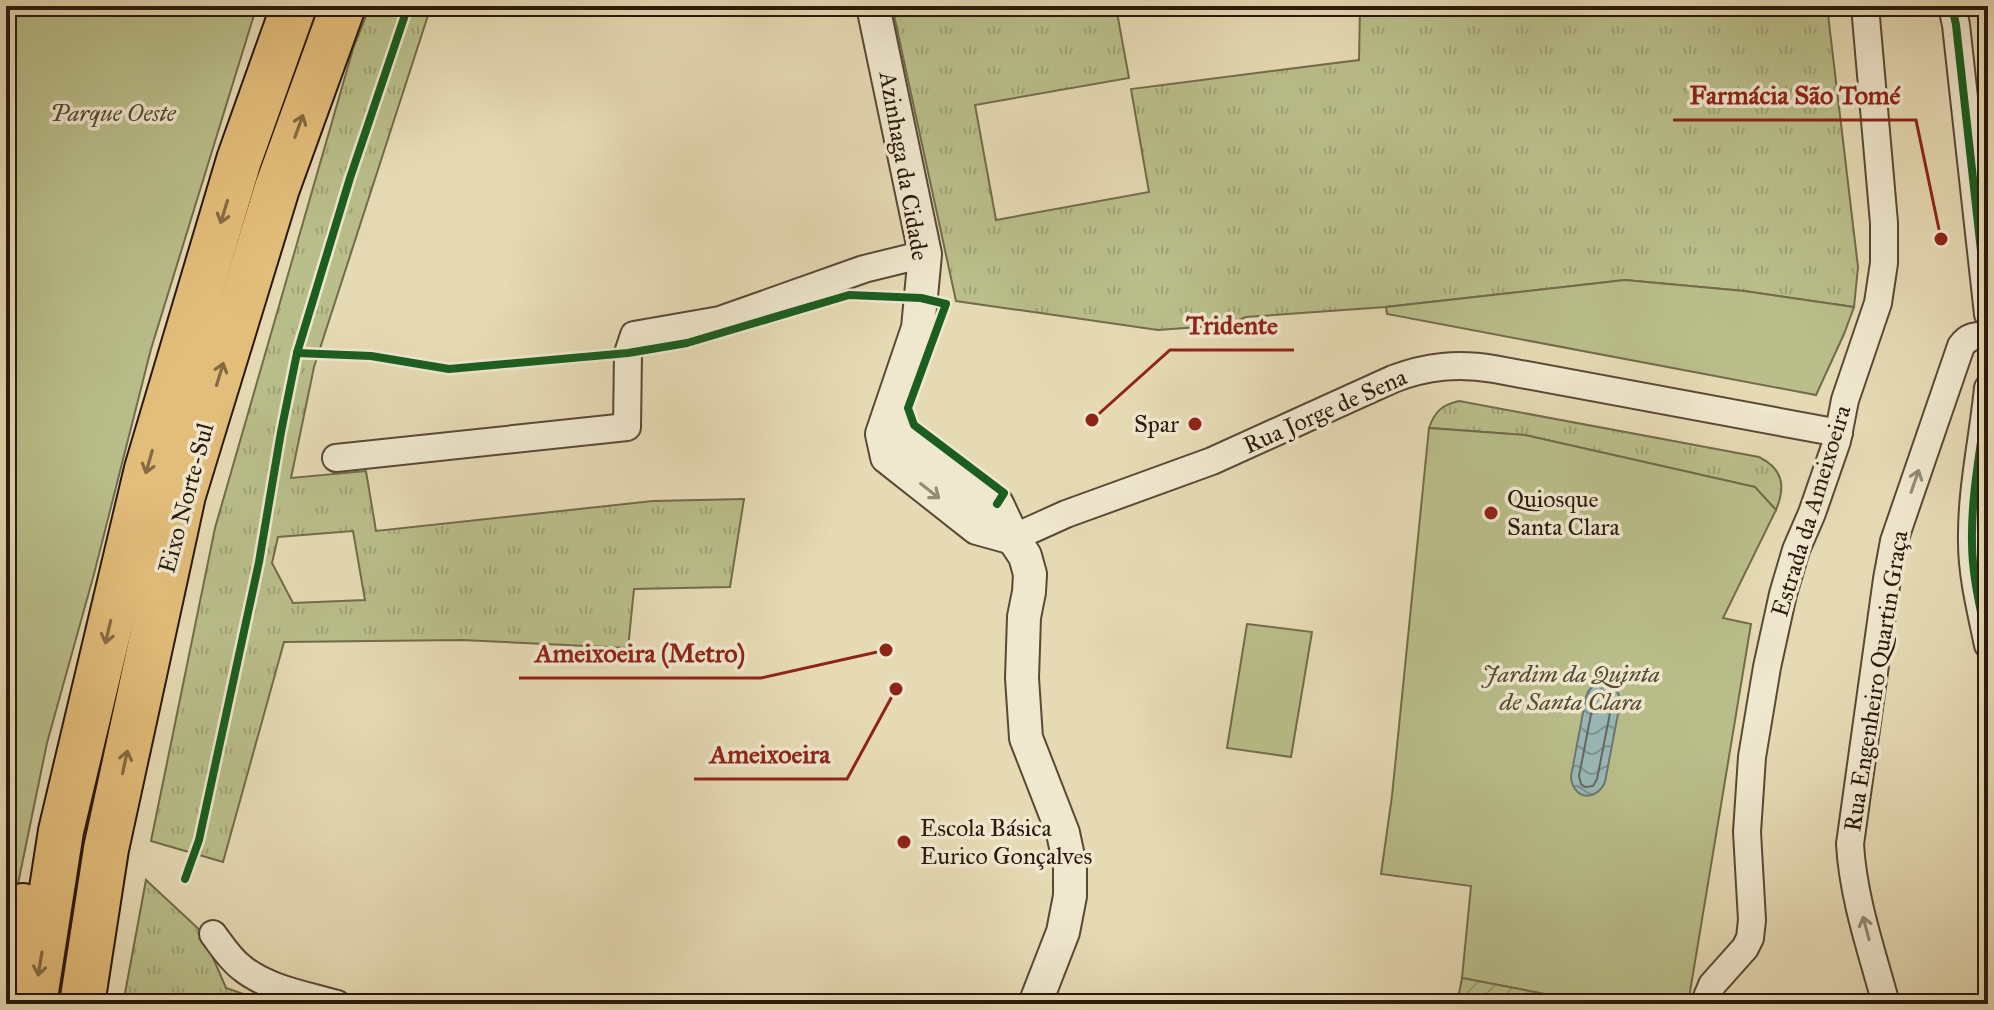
<svg xmlns="http://www.w3.org/2000/svg" width="1994" height="1010" font-family="'IM FELL Great Primer',serif">
<style>
.grass{fill:url(#grass-tufts);stroke:#726c4a;stroke-width:2;fill-rule:evenodd}
.park{fill:#b9be8a;stroke:#726c4a;stroke-width:2}
.garden{fill:url(#garden-furrows);stroke:#726c4a;stroke-width:2}
.water{fill:url(#water-waves);stroke:#6d7872;stroke-width:2}
.lines{fill:none;stroke-linecap:round;stroke-linejoin:round}
.shore{stroke:#626861;stroke-width:2}
.minor-casing{stroke:#594935;stroke-width:30}
.tertiary-casing{stroke:#594935;stroke-width:36}
.trunk-casing{stroke:#2a190b;stroke-width:48}
.minor{stroke:#efe7ce;stroke-width:26}
.tertiary{stroke:#efe7ce;stroke-width:32}
.trunk{stroke:#e3bd7a;stroke-width:44}
.cycleway-casing{stroke:#efe7ce;stroke-width:13}
.cycleway{stroke:#1b5e20;stroke-width:8}
.oneway{stroke:#866b42}
.oneway2{stroke:#968a76}
.poi-dot{fill:#8f2418;stroke:#efe7ce;stroke-width:3}
.labels{text-anchor:middle;dominant-baseline:central;stroke-width:7;stroke-linejoin:round;paint-order:stroke}
.park-label{font-size:24px;font-style:italic;fill:#554b31;stroke:#efe7ce}
.street-label{font-size:24px;fill:#2a190b;stroke:#efe7ce}
.poi-label{font-size:24px;fill:#2a190b;stroke:#efe7ce;text-anchor:start}
.leader{fill:none;stroke:#8f2418;stroke-width:3}
.callout-dot{fill:#8f2418;stroke:#efe7ce;stroke-width:3}
.callout-label{font-size:26px;text-anchor:middle;font-weight:bold;fill:#8f2418;stroke:#efe7ce;stroke-width:7;stroke-linejoin:round;paint-order:stroke}
</style>
<defs>
<pattern id="grass-tufts" width="24" height="20" patternUnits="userSpaceOnUse" patternTransform="scale(2)"><rect width="24" height="20" fill="#b9be8a"/><path d="M3 7l-1-3M5 7V3M7 7l1-3M15 17l-1-3M17 17v-4M19 17l1-3" fill="none" stroke="#9fa376"/></pattern>
<pattern id="garden-furrows" width="10" height="10" patternUnits="userSpaceOnUse" patternTransform="scale(2)"><rect width="10" height="10" fill="#b9be8a"/><path d="M-1 1l2-2M0 10L10 0M9 11l2-2" fill="none" stroke="#9fa376"/></pattern>
<pattern id="water-waves" width="16" height="10" patternUnits="userSpaceOnUse" patternTransform="scale(2)"><rect width="16" height="10" fill="#9ab8b7"/><path d="M0 5q4-4 8 0t8 0" fill="none" stroke="#7e9593"/></pattern>
</defs>
<rect width="100%" height="100%" fill="#e6dab4"/>
<filter id="stains"><feTurbulence type="fractalNoise" baseFrequency=".0025" numOctaves="4"/><feColorMatrix values="0 0 0 0 .2 0 0 0 0 .09 0 0 0 0 .02 0 0 0 .5 -.17"/></filter>
<radialGradient id="worn" r=".72"><stop offset=".6" stop-color="#630" stop-opacity="0"/><stop offset="1" stop-color="#630" stop-opacity=".3"/></radialGradient>
<g class="grass">
<path d="M370,6H431L314,367L291,478L366,471L376,531L653,501L744,499L730,587L634,589L628,648L462,640L284,642L223,862L151,841L215,528L353,49ZM353,531L365,600L293,603L272,563L278,537Z"/>
<polygon points="892,6 1074,6 1077,8 1116,7 1129,78 975,105 996,220 1149,192 1131,89 1359,60 1360,6 1827,6 1858,267 1854,307 1744,291 1625,280 1386,307 1246,317 1227,325 1158,330 956,301"/>
<path d="M1459,401L1759,457C1783,469 1786,486 1776,510L1754,487L1525,435L1429,428C1435,411 1442,405 1459,401Z"/>
<polygon points="146,880 202,932 226,988 273,1004 123,1004"/>
</g>
<g class="park">
<polygon points="6,6 224,6 254,15 151,349 94,574 47,743 6,942"/>
<polygon points="1625,280 1744,291 1854,307 1844,334 1816,395 1387,314 1386,307"/>
<polygon points="1429,428 1525,435 1755,487 1776,510 1723,618 1751,624 1688,1004 1597,1004 1462,978 1471,886 1381,874 1392,796"/>
<polygon points="1247,624 1312,632 1291,757 1227,748"/>
</g>
<polygon class="garden" points="1462,978 1597,1004 1457,1004"/>
<path class="water" d="M1602,683C1614,685 1620,691 1620,703L1605,782C1596,803 1572,799 1571,776L1586,697C1589,688 1593,685 1602,683Z"/>
<g class="lines">
<polygon class="shore" points="1603,691 1610,694 1612,703 1597,779 1593,786 1585,787 1581,784 1579,776 1594,699 1596,694"/>
<defs>
<g id="minor">
<polyline points="1952,6 1956,25 1988,314"/>
<path d="M1988,388C1983,439 1971,490 1972,542C1972,576 1981,611 1988,645"/>
<polyline points="336,458 627,427 628,353 634,335 720,320 864,269 925,254"/>
<path d="M1013,538L1066,514L1212,461L1393,379C1427,366 1458,363 1494,369L1839,433"/>
<path d="M213,934C222,946 230,959 242,968C268,989 306,995 337,1004"/>
<polyline points="1704,1004 1712,985 1745,948 1750,938 1752,920 1747,832 1752,757 1767,667 1783,594 1796,550 1812,513 1837,441 1845,400 1878,303 1884,263 1884,223 1865,6"/>
<path d="M1886,1004C1872,952 1853,898 1850,844L1887,579L1894,541L1961,346C1968,336 1976,335 1988,336"/>
</g>
<g id="tertiary">
<polyline points="873,6 925,254 918,328 882,434 887,457 977,528 1013,538"/>
<polyline points="890,414 906,436 997,504 1013,538 1025,556 1030,574 1029,592 1024,617 1022,678 1026,738 1063,833 1070,866 1070,896 1063,932 1035,1004"/>
</g>
<g id="trunk">
<polyline points="6,974 23,906"/>
<polyline points="34,1004 61,831 147,469 239,160 294,6"/>
<polyline points="82,1004 106,849 183,495 277,188 343,6"/>
</g>
</defs>
<use href="#minor" class="minor-casing"/>
<use href="#tertiary" class="tertiary-casing"/>
<use href="#trunk" class="trunk-casing"/>
<use href="#minor" class="minor"/>
<use href="#tertiary" class="tertiary"/>
<use href="#trunk" class="trunk"/>
<defs>
<g id="cycleway">
<polyline points="1952,6 1956,25 1988,314"/>
<polyline points="297,353 371,356 449,369 628,353 687,343 849,295 921,298 946,304 908,408 914,425 1004,493 997,504"/>
<path d="M1988,388C1983,439 1971,490 1972,542C1972,576 1981,611 1988,645"/>
<polyline points="185,879 199,840 259,562 281,432 297,353 350,178 408,6"/>
</g>
</defs>
<use href="#cycleway" class="cycleway-casing"/>
<use href="#cycleway" class="cycleway"/>
</g>
<defs><path id="oneway-shaft" d="M-6 0H5M1.5-3L5.5 0L1.5 3" fill="none" stroke-width="1.6" stroke-linecap="round" stroke-linejoin="round" transform="scale(2)"/></defs>
<g class="oneway">
<use href="#oneway-shaft" transform="translate(299 126) rotate(-70)"/>
<use href="#oneway-shaft" transform="translate(224 212) rotate(107)"/>
<use href="#oneway-shaft" transform="translate(220 374) rotate(-73)"/>
<use href="#oneway-shaft" transform="translate(149 462) rotate(106)"/>
<use href="#oneway-shaft" transform="translate(108 632) rotate(103)"/>
<use href="#oneway-shaft" transform="translate(125 762) rotate(-78)"/>
<use href="#oneway-shaft" transform="translate(40 964) rotate(99)"/>
</g>
<g class="oneway2">
<use href="#oneway-shaft" transform="translate(1915 481) rotate(-71)"/>
<use href="#oneway-shaft" transform="translate(930 491) rotate(38)"/>
<use href="#oneway-shaft" transform="translate(1866 928) rotate(-105)"/>
</g>
<g class="poi-dot">
<circle cx="1195" cy="424" r="8"/>
<circle cx="1491" cy="513" r="8"/>
<circle cx="904" cy="842" r="8"/>
</g>
<g class="labels">
<g class="park-label">
<text x="113" y="113">Parque Oeste</text>
<text x="1571" y="674">Jardim da Quinta<tspan x="1571" dy="28">de Santa Clara</tspan></text>
</g>
<g class="street-label">
<text transform="translate(904 166) rotate(80)">Azinhaga da Cidade</text>
<text transform="translate(1325 411) rotate(-24)">Rua Jorge de Sena</text>
<text transform="translate(186 498) rotate(-75)">Eixo Norte-Sul</text>
<text transform="translate(1811 511) rotate(-73)">Estrada da Ameixoeira</text>
<text transform="translate(1876 681) rotate(-81)">Rua Engenheiro Quartin Graça</text>
</g>
<g class="poi-label">
<text x="1179" y="424" text-anchor="end">Spar</text>
<text x="1507" y="499">Quiosque<tspan x="1507" dy="28">Santa Clara</tspan></text>
<text x="920" y="828">Escola Básica<tspan x="920" dy="28">Eurico Gonçalves</tspan></text>
</g>
</g>
<path class="leader" d="M1941 239L1916 120H1673M1092 420L1170 350H1294M886 650L761 678H519M896 689L847 779H694"/>
<g class="callout-dot">
<circle cx="1941" cy="239" r="8"/>
<circle cx="1092" cy="420" r="8"/>
<circle cx="886" cy="650" r="8"/>
<circle cx="896" cy="689" r="8"/>
</g>
<g class="callout-label">
<text x="1795" y="104">Farmácia São Tomé</text>
<text x="1232" y="334">Tridente</text>
<text x="640" y="662">Ameixoeira (Metro)</text>
<text x="770" y="763">Ameixoeira</text>
</g>
<rect width="1994" height="1010" fill="none" stroke="#e6dab4" stroke-width="32"/>
<rect x="8" y="8" width="1978" height="994" fill="none" stroke="#2a190b" stroke-width="4"/>
<rect x="16" y="16" width="1962" height="978" fill="none" stroke="#2a190b" stroke-width="2"/>
<rect width="100%" height="100%" filter="url(#stains)"/>
<rect width="100%" height="100%" fill="url(#worn)"/>
</svg>
